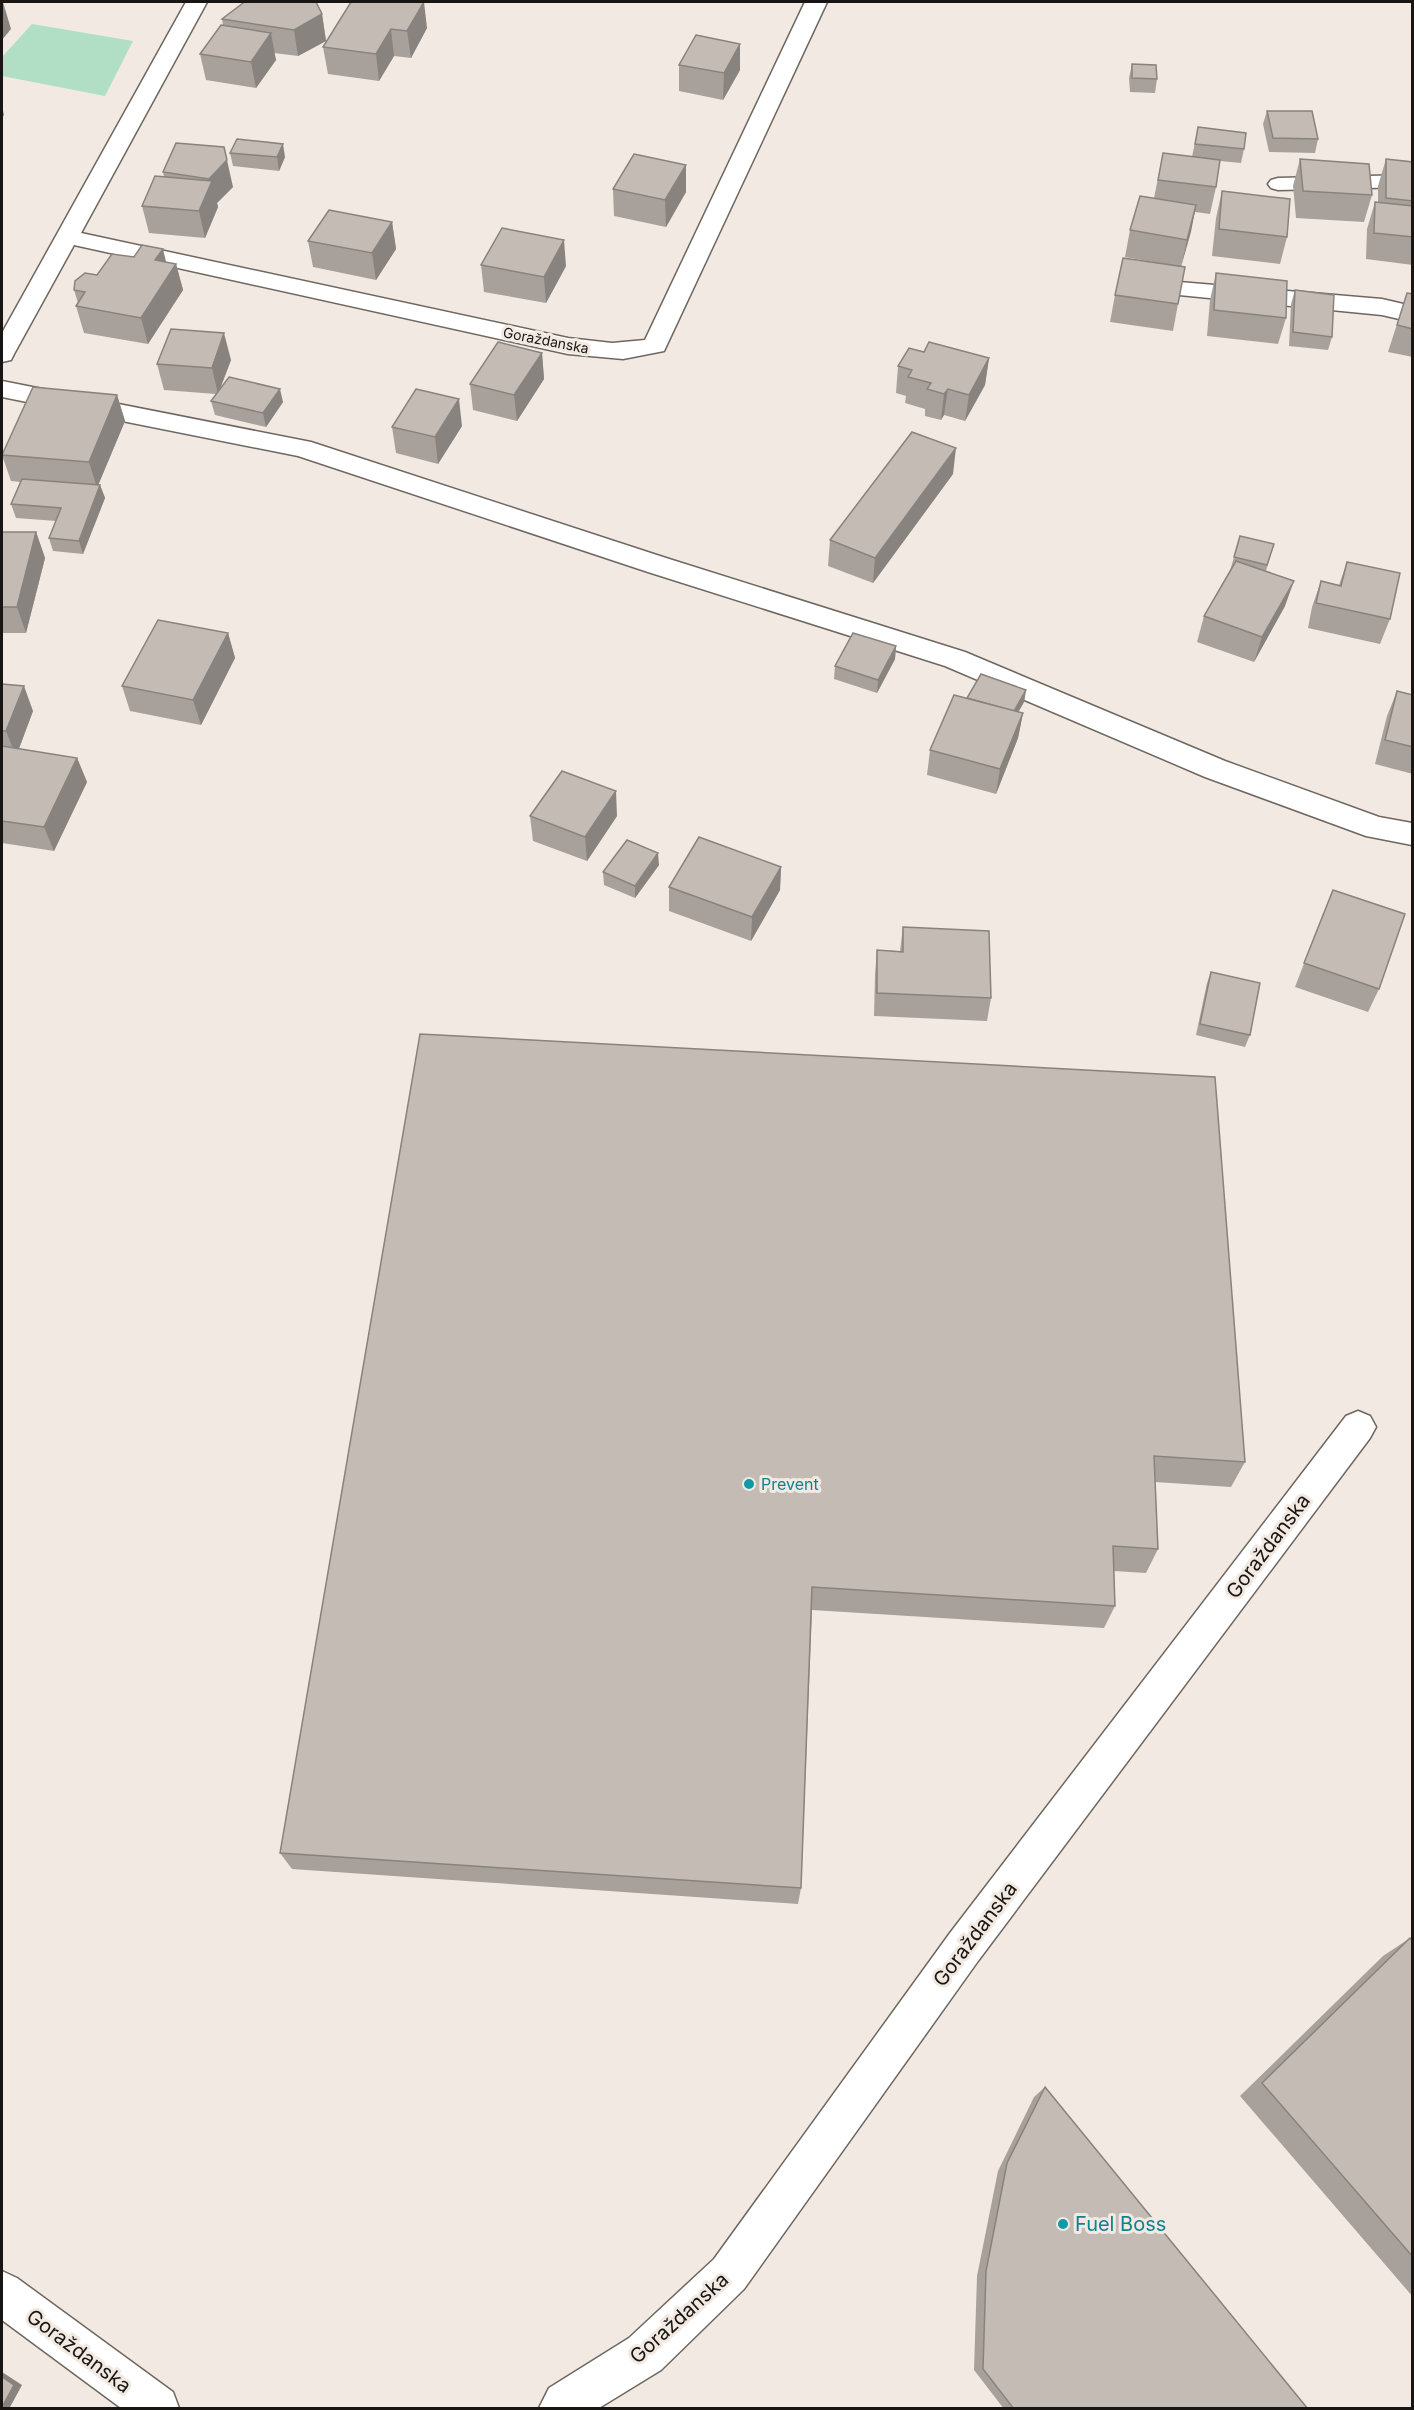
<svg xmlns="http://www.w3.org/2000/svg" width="1414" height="2410" font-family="Inter,sans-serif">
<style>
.green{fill:#b0dfc5}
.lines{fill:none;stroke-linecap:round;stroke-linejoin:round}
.service-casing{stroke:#6d6760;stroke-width:3}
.minor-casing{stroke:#6d6760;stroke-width:3}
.service{fill:#fff;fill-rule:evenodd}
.minor{fill:#fff;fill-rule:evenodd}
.wall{fill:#a8a19b}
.shaded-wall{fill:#88837e}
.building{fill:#c3bbb4;stroke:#88837e;stroke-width:1.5}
.culture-dot{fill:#0f9aa8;stroke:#f2eae2;stroke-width:2}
.labels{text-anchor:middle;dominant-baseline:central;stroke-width:6;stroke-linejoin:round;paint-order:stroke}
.far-street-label{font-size:14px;fill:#181513;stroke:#f2eae2}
.culture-label{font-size:16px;fill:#0d838f;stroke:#f2eae2;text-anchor:start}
.near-street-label{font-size:20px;fill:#181513;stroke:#f2eae2}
.near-culture-label{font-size:20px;fill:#0d838f;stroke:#f2eae2;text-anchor:start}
</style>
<rect width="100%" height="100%" fill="#f2eae2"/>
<polygon class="green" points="32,24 133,41 105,96 2,76 2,57"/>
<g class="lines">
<defs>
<polygon id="service" points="1412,175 1412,187 1278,190 1271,188 1268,184 1271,180 1278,178"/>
<g id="minor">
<polygon points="186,2 207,2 81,233 568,338 612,343 645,340 805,2 827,2 664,351 623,359 568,354 74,245 14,354 11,360 2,362 2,333"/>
<polygon points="1167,281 1382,299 1412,306 1412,322 1382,315 1159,293 1155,288 1159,283"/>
<polygon points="2,381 311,442 666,558 965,652 1225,761 1379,817 1412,823 1412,845 1366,836 1205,777 945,666 648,572 298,456 2,397"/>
<polygon points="1358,1411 1370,1416 1376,1427 1370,1438 978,1961 744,2289 661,2370 599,2408 539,2408 549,2388 629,2338 714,2259 950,1933 1346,1416"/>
<polygon points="2,2271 17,2278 173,2392 179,2408 121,2408 2,2320"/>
</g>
</defs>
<use href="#service" class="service-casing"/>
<use href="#minor" class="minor-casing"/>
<use href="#service" class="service"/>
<use href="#minor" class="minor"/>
</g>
<g class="wall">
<polygon points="351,2 427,28 411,58 394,56 379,81 328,74 323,47"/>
<polygon points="322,14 326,41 298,56 274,53 276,60 256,88 206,80 200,54 223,25 222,19"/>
<polygon points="1132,64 1157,79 1155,93 1130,92 1129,78"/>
<polygon points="679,65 740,70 723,100 679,91"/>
<polygon points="1267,111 1318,139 1315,153 1269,152 1263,124"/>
<polygon points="1198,127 1244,149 1241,163 1220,161 1216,187 1210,214 1195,212 1181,267 1125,257 1130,230 1154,198 1163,153 1192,157"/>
<polygon points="176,143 233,187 217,203 218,207 205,238 149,233 142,206 164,177 163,172"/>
<polygon points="230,153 285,157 279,171 233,166"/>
<polygon points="1300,159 1372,195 1364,222 1296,218 1293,186"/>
<polygon points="1386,159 1413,162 1413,265 1366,259 1367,229 1375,202 1378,202 1378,186"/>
<polygon points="613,189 686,192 666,227 614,216"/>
<polygon points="1222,191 1287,237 1280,264 1212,256 1216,218"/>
<polygon points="392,222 396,249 376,280 313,267 308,241"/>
<polygon points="166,262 176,264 183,290 148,344 84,333 76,306 78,303 74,290 97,275"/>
<polygon points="481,265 566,266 546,303 484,292"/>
<polygon points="1216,273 1286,318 1278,344 1207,336 1210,300"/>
<polygon points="1295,290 1332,337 1328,350 1289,346 1291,304"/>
<polygon points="1407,293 1413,294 1413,357 1388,352"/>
<polygon points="1115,295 1178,304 1173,331 1110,322"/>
<polygon points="924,352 989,358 985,385 965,421 944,415 941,420 925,416 925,409 905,403 906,396 896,393 898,366"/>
<polygon points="542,353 544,379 517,421 473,410 470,384"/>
<polygon points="231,360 220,389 283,402 266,427 215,415 211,401 216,394 164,390 157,364"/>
<polygon points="117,395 125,421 98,485 100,485 105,498 83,554 53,551 49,538 56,521 16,518 11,504 20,482 11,481 2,455"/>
<polygon points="462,426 438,464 396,453 392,427"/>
<polygon points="953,474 873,583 828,566 830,540"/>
<polygon points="2,532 36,532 45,558 26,633 2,633"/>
<polygon points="1274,544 1266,571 1285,606 1254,662 1197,642 1204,616 1230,571 1234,557"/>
<polygon points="1347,562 1390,619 1380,644 1308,628 1312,607 1321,581 1339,585"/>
<polygon points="228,633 235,658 201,725 130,711 122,686"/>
<polygon points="896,646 895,659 877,693 834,679 835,666"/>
<polygon points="2,684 33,711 19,749 77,758 87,782 54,851 2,843"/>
<polygon points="1026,690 1024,702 1018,712 1023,713 1018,738 996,794 927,775 930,750 967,698"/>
<polygon points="1397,691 1413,695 1413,774 1375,764 1387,716"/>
<polygon points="530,816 617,816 587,861 533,841"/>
<polygon points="659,865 635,898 604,885 603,872"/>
<polygon points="781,867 780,890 751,941 669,911 669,887"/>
<polygon points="1323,914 1379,989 1368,1012 1295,987"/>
<polygon points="903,927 991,998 987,1021 874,1016 875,974 877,950 900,951"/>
<polygon points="1211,972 1250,1035 1245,1047 1196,1035 1207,983"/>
<polygon points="420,1034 1245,1462 1231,1487 1155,1482 1158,1549 1146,1573 1114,1571 1115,1606 1104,1628 812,1610 801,1888 798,1904 292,1869 280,1853"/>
<polygon points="1410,1938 1413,1941 1413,2297 1240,2096 1383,1956"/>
<polygon points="1045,2087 1308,2409 1004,2409 974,2370 977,2276 998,2171 1034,2097"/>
</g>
<g class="shaded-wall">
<polygon points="3,2 11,29 2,40 2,4"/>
<polygon points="424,2 427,28 411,58 407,31"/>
<polygon points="322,14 326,41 298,56 294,30"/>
<polygon points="391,29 394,56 379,81 376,54"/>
<polygon points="271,33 276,60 256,88 251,62"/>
<polygon points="740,44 740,70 723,100 724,73"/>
<polygon points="2,106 4,115 2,118"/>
<polygon points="283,144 285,157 279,171 277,157"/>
<polygon points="227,160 233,187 217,203 218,207 205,238 199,211 210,185 209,179"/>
<polygon points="686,165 686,192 666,227 665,200"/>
<polygon points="1196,205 1191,232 1181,267 1187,240"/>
<polygon points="392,222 396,249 376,280 372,253"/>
<polygon points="564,240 566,266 546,303 544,277"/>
<polygon points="163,249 169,274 176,264 183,290 148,344 141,318 155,260"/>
<polygon points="224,333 231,360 218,394 212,368"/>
<polygon points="542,353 544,379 517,421 514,395"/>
<polygon points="989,358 985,385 965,421 969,395"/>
<polygon points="280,389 283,402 266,427 263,413"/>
<polygon points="948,389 944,415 941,420 944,394"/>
<polygon points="117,395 125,421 97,488 89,462"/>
<polygon points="459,399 462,426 438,464 435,437"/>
<polygon points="956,448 953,474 873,583 875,558"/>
<polygon points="100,485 105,498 83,554 79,541"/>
<polygon points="36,532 45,558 26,633 17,607"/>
<polygon points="1294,581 1285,606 1254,662 1262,637"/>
<polygon points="228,633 235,658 201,725 193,700"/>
<polygon points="896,646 895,659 877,693 878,680"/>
<polygon points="24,686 33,711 16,756 6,731"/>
<polygon points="1026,690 1024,702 1010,727 1013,714"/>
<polygon points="1023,713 1018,738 996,794 1000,769"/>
<polygon points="77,758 87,782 54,851 44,827"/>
<polygon points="616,791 617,816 587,861 585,837"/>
<polygon points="658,853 659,865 635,898 635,886"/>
<polygon points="781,867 780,890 751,941 752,917"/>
<polygon points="2,2372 22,2385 9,2409 2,2409"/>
</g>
<g class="building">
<polygon points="244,2 316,2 322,14 294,30 222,19 243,3"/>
<polygon points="351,2 424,2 407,31 391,29 376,54 323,47"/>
<polygon points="221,25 271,33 251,62 200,54"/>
<polygon points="696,35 740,44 724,73 679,65"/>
<polygon points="1132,64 1156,65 1157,79 1132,78"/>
<polygon points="1267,111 1312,111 1318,139 1273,138"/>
<polygon points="1198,127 1246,133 1244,149 1195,144"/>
<polygon points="237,139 283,144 277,157 230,153"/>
<polygon points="176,143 224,147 227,160 209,179 163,172"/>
<polygon points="1163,153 1220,160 1216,187 1158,180"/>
<polygon points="634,154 686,165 665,200 613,189"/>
<polygon points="1300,159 1369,164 1372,195 1303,191"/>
<polygon points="1386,159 1413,162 1413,201 1386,198"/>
<polygon points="155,176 212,181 199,211 142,206"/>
<polygon points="1222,191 1290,199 1287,237 1219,229"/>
<polygon points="1140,196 1196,205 1187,240 1130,230"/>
<polygon points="1375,202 1413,206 1413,237 1374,233"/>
<polygon points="329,210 392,222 372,253 308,241"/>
<polygon points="502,228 564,240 544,277 481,265"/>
<polygon points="142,245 163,249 155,260 176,264 141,318 76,306 85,292 74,290 75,281 85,273 97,275 112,254 134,257"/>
<polygon points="1123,258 1185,267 1178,304 1115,295"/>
<polygon points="1216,273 1287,281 1286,318 1214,310"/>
<polygon points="1295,290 1334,295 1332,337 1293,332"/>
<polygon points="1407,293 1413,294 1413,329 1397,325"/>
<polygon points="171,329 224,333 212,368 157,364"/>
<polygon points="498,342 542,353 514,395 470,384"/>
<polygon points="929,342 989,358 969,395 948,389 944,394 927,389 931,383 908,377 912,370 898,366 909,348 924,352"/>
<polygon points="229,377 280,389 263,413 211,401"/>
<polygon points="33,387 117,395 89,462 2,455"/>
<polygon points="416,389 459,399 435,437 392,427"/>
<polygon points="912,432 956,448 875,558 830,540"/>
<polygon points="22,479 100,485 79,541 49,538 61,508 11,504"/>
<polygon points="2,532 36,532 17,607 2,607"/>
<polygon points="1240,536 1274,544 1267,565 1234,557"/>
<polygon points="1236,561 1294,581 1262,637 1204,616"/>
<polygon points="1347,562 1400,573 1390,619 1316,603 1321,581 1341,586"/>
<polygon points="158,620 228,633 193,700 122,686"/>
<polygon points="853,633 896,646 878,680 835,666"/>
<polygon points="981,674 1026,690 1014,711 967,698"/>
<polygon points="2,684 24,686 6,731 2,731"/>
<polygon points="1397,691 1413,695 1413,747 1385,740"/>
<polygon points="954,695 1023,713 1000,769 930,750"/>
<polygon points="2,746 77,758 44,827 2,821"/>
<polygon points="562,771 616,791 585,837 530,816"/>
<polygon points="699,837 781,867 752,917 669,887"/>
<polygon points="627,840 658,853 635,886 603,872"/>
<polygon points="1333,890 1405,914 1379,989 1304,963"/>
<polygon points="903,927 989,931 991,998 877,993 877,950 903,952"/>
<polygon points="1211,972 1260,983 1250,1035 1200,1024"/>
<polygon points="420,1034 1215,1077 1245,1462 1154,1456 1158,1549 1113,1546 1115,1606 812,1587 801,1888 280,1853"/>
<polygon points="1410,1938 1413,1941 1413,2257 1262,2083"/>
<polygon points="1045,2087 1308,2409 1014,2409 983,2369 986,2271 1007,2163"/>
<polygon points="2,2377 14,2385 2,2407"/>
</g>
<g class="culture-dot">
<circle cx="749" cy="1484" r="6"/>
<circle cx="1063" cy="2224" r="6"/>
</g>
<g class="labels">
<g class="far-street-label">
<text transform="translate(546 340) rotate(11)">Goraždanska</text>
</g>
<g class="culture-label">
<text x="761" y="1484">Prevent</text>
</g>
<g class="near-street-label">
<text transform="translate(1268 1546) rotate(-53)">Goraždanska</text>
<text transform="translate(975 1934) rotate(-53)">Goraždanska</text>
<text transform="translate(679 2318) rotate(-42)">Goraždanska</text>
<text transform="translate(79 2351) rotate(37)">Goraždanska</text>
</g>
<g class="near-culture-label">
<text x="1075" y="2224">Fuel Boss</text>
</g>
</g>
<rect width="1414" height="2410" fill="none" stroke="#181513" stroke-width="6"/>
</svg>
